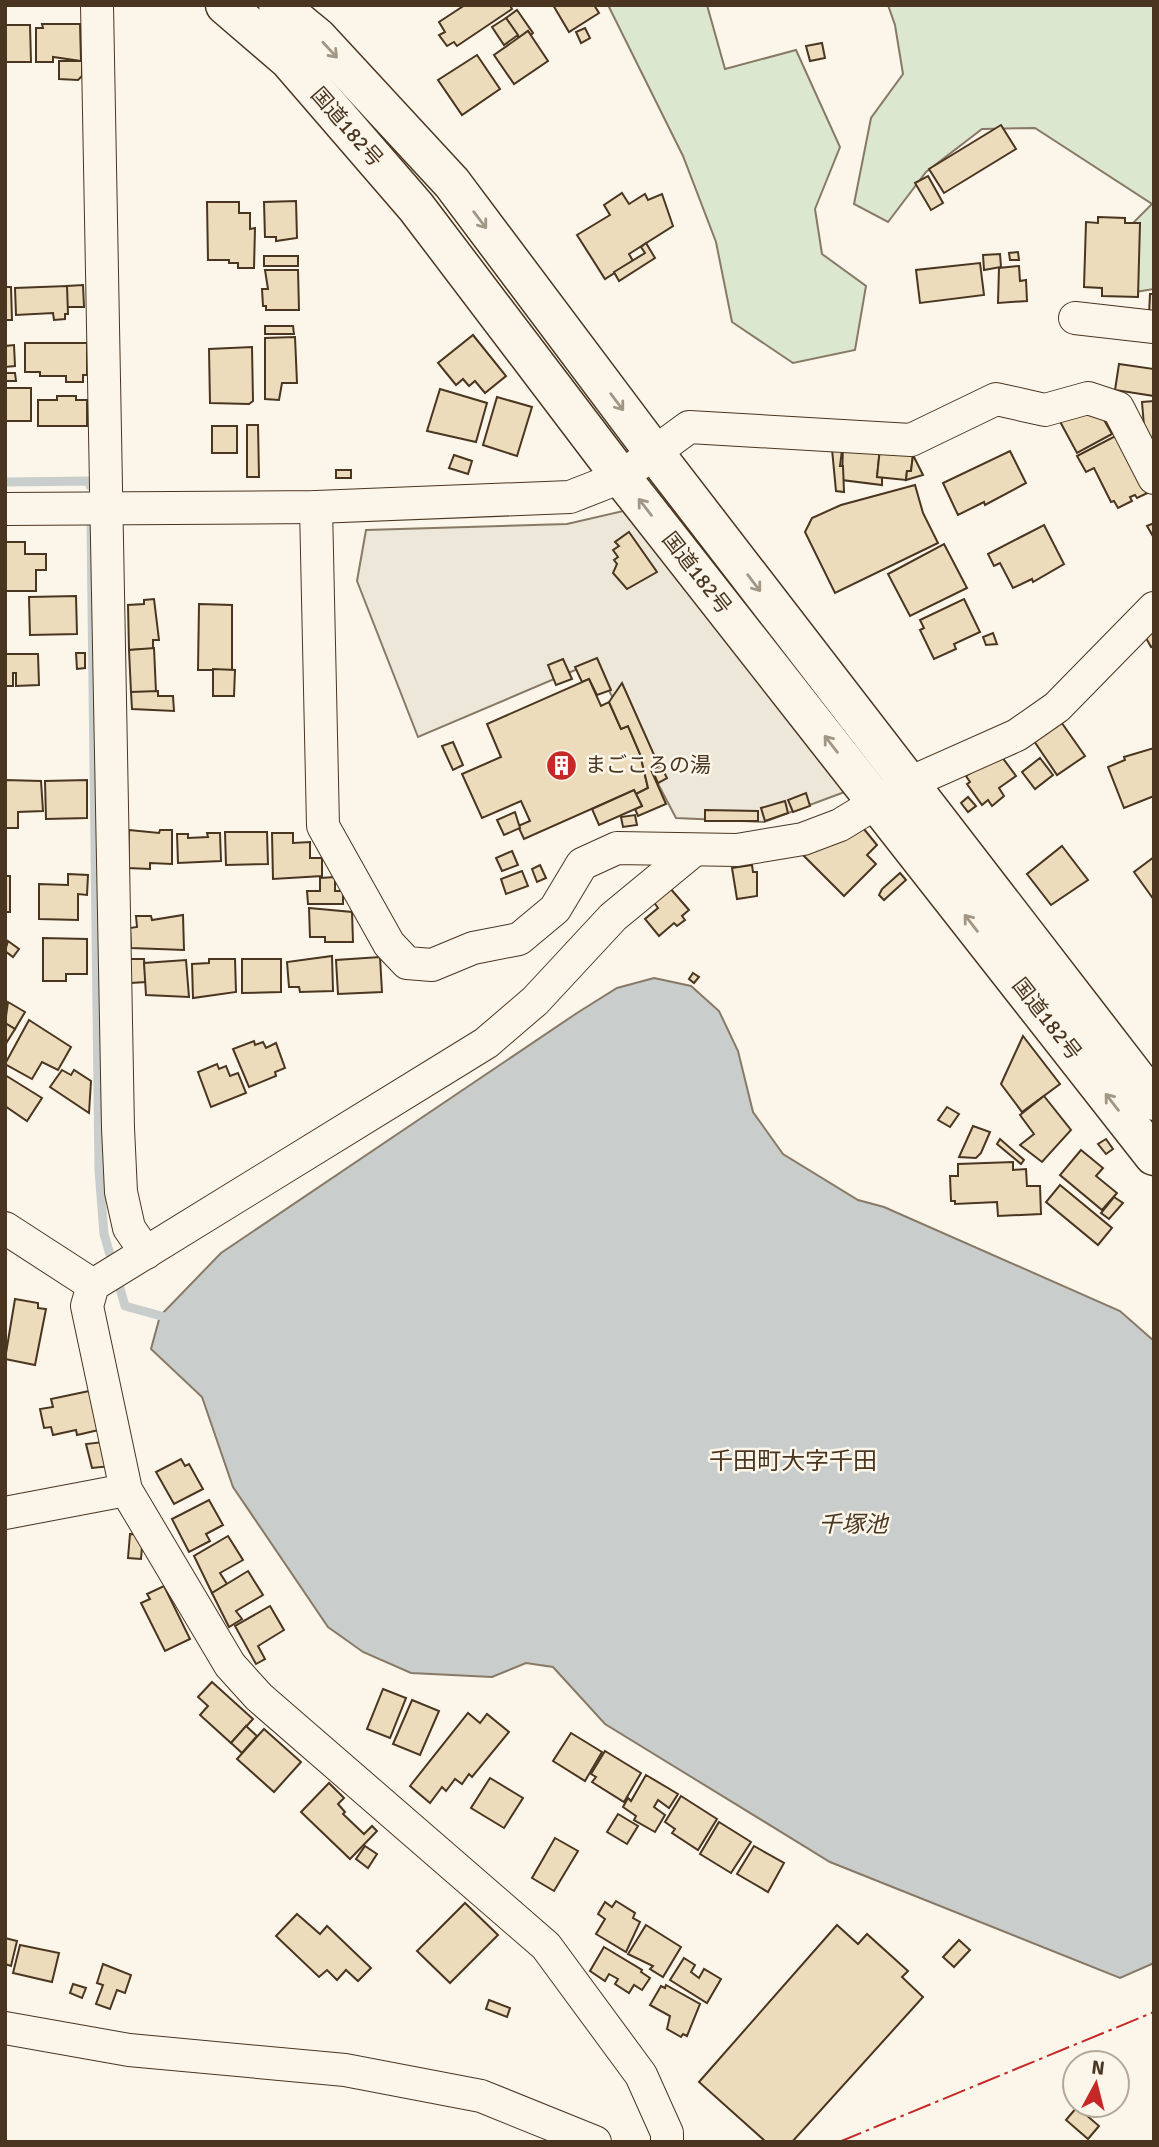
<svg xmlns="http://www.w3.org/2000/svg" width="1159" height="2147" font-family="Signika,'Noto Sans JP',sans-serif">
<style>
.green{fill:#dce7d0;stroke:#887966;stroke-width:2}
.parking{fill:#ede7d9;stroke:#887966;stroke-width:2}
.water{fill:#c9cecd;stroke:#887966;stroke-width:2}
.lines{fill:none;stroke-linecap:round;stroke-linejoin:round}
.stream{stroke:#c9cecd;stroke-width:9}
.building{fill:#ecdcbc;stroke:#4a3520;stroke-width:2}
.minor-casing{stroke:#4a3520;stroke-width:34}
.highway-casing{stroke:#4a3520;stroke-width:41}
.minor{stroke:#fbf6e9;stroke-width:32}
.highway{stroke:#fbf6e9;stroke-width:38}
.power{stroke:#c62828;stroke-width:2;stroke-dasharray:24 5 3.5 5;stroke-linecap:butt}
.oneway{stroke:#a29684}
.labels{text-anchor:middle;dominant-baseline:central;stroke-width:5;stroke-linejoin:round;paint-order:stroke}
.street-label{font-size:21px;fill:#4a3520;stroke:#fbf6e9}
.poi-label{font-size:21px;fill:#4a3520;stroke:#fbf6e9;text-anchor:start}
.water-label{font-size:23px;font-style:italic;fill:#4a3520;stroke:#fbf6e9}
.quarter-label{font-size:24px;fill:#4a3520;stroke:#fbf6e9}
</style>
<rect width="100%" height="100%" fill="#fbf6e9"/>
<g class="green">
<polygon points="608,5 707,5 725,69 796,50 840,147 815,209 822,254 866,286 855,350 793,363 732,322 716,242 683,156"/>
<polygon points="888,5 1154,5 1154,289 1135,292 1124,232 1152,204 1035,128 982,129 926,172 888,222 854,204 871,118 903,74 895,25"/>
</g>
<polygon class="parking" points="623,511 850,790 764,822 676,818 594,662 418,737 357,581 366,530 567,524"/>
<polygon class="water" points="654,978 691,986 719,1011 738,1051 753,1112 783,1154 858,1200 884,1207 1120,1311 1154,1341 1154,1963 1120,1978 830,1862 605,1724 553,1667 526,1663 492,1677 411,1673 363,1652 328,1627 233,1487 202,1397 151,1349 160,1316 221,1253 577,1013 617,988"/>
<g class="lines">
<g class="stream">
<polyline points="5,482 90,481 90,486"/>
<polyline points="91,524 99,1171 104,1234 113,1265"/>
<polyline points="117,1278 125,1306 172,1319"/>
</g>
</g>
<g class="building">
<polygon points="465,5 510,5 512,9 457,46 454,42 447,46 439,35 445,32 439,22"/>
<polygon points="553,5 594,5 599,13 569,32"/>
<polygon points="517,10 533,33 531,35 528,31 519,38 506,18"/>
<polygon points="506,18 518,35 504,45 492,27"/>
<polygon points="42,24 80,24 81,61 53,57 53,62 36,62 36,28 43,28"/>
<polygon points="5,25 30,25 31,62 5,62"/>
<polygon points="585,28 590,38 581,43 576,32"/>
<polygon points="528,31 548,61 514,84 494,55"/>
<polygon points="822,43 825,58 810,61 806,46"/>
<polygon points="477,55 500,89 462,115 438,80"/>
<polygon points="59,61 82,61 82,76 78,80 59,79"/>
<polygon points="1001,125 1016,149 944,193 929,169"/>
<polygon points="928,176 943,203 931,210 915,183"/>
<polygon points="622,193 629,204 645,194 648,200 662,194 673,226 629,254 633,261 605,279 577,235 610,215 604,205"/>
<polygon points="296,201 297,238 276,241 276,237 265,237 264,202"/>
<polygon points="207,202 239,202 239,213 250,213 250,229 255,228 254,268 238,268 238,263 229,263 229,260 208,260"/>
<polygon points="1098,217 1125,218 1125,223 1140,223 1138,297 1102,296 1102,288 1084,287 1086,222 1098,223"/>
<polygon points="646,243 655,258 619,281 614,272 645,253 641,247"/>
<polygon points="1018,252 1019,260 1010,260 1009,253"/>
<polygon points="1000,254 1001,267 984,270 983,255"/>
<rect x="264" y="256" width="34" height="10"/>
<polygon points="980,263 984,295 920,303 916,270"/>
<polygon points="1019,266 1020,281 1026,280 1027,301 998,303 999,268"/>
<polygon points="265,270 298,270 299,310 266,310 266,306 263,306 262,289 268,289"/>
<polygon points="83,285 84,307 67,307 67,286"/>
<polygon points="67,286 68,314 65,314 65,319 54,320 53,313 16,315 15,288"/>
<polygon points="5,287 11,287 12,320 5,320"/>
<polygon points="1150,294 1154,294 1154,316 1149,315"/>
<polygon points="265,326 293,326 294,334 265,334"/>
<polygon points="473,335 506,376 485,393 475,381 469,386 463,379 456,385 438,363"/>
<polygon points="295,337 297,383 282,383 279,400 265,399 265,338"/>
<polygon points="25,343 87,343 87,375 83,375 83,382 66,382 66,376 40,376 40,372 25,372"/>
<polygon points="14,345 15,366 5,367 5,346"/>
<polygon points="252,347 253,401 249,404 210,403 209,349"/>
<polygon points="1119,364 1154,369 1154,396 1115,390"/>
<polygon points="6,373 15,373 16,381 6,381"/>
<rect x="5" y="388" width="26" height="33"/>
<polygon points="440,389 487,403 476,442 427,431"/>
<polygon points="57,396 76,396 76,400 87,400 87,426 38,426 38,400 57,400"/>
<polygon points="497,397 532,407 517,456 483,445"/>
<polygon points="1154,401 1154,450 1146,450 1142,402"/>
<polygon points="1095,404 1112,434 1077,453 1057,416"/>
<polygon points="247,425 258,425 259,477 247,477"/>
<rect x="212" y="426" width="25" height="27"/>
<polygon points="1125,431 1154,490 1137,498 1135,495 1130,497 1132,501 1118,508 1114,501 1111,502 1094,468 1086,472 1077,456"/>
<polygon points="843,445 880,448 877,477 882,477 882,485 842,480"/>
<polygon points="880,448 913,455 911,471 907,471 906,480 877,477"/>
<polygon points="832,449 842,450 840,466 843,466 844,492 836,491"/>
<polygon points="1010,451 1026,483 985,505 984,502 958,515 943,483"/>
<polygon points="454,455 472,461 468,474 449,468"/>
<polygon points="913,455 923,475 906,480 907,471 911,471"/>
<rect x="336" y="470" width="15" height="8"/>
<polygon points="915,485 923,513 938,543 835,593 805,532 812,518 841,505"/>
<polygon points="1154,523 1154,538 1147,526"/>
<polygon points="1044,525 1064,564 1033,582 1032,579 1013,588 1000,563 994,566 988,554"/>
<polygon points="629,532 657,572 627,589 613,573 617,564 614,560 618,557 613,550 619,546 615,542"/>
<polygon points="5,542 25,542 25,554 46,554 46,570 36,570 36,591 5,591"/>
<polygon points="944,544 967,588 910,616 888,574"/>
<polygon points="76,596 77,634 30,635 29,597"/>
<polygon points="154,599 159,640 153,640 153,649 129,650 128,605 144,604 144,600"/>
<polygon points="964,599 980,632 954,644 956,649 934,659 920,630 924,628 920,620"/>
<polygon points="199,604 232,605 232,670 198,670"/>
<polygon points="1154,619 1154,645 1151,647 1140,627"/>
<polygon points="993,633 997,644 986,645 983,637"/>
<polygon points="154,648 156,692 131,692 129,650"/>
<polygon points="76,653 85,653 85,668 77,669"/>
<polygon points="5,654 38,654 39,685 16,686 16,673 13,673 13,686 5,686"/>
<polygon points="597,658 611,690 597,695 589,679 582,682 575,667"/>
<polygon points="563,659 572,679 556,685 548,665"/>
<polygon points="213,669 235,670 234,696 213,696"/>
<polygon points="589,679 601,706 609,702 621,729 628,726 640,754 648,788 636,794 634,790 524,839 518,826 530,821 521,801 482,818 462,774 501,757 487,724"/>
<polygon points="622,683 659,766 651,770 666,804 638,816 635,809 642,806 636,794 648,788 640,754 628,726 621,729 609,702"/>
<polygon points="158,691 158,696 173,696 174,711 132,709 131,692"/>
<polygon points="1059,719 1085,756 1057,775 1032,738"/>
<polygon points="453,742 463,765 453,770 442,746"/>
<polygon points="1154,748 1154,796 1124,808 1108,767 1125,760 1124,757"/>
<polygon points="999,753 1016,776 999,788 1004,796 992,806 988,800 982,805 967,784 970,782 966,776"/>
<polygon points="1040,758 1053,775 1035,789 1022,772"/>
<polygon points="662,768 667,778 658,783 653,772"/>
<polygon points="5,780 41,781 43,811 18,812 18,828 5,828"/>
<polygon points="87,780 87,818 46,819 45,781"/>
<polygon points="634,790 642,806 599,825 592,809"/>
<polygon points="806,793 810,806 793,812 788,800"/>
<polygon points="968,797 976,806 968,812 961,803"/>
<polygon points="785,801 788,813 765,821 761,808"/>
<polygon points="705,810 758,811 758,821 705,821"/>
<polygon points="515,812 520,828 504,835 497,820"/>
<polygon points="635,815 637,825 623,827 621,817"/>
<polygon points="859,823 877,845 867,855 876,864 844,896 797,849"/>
<polygon points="129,830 159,833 160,830 172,830 172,864 150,863 150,869 128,868"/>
<polygon points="225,832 267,832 268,864 226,865"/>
<polygon points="207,833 220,833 221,861 178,863 177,834 188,834 188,838 208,837"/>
<polygon points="272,833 293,833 293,843 310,842 310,858 322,858 322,876 273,879"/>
<polygon points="1062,846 1088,880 1051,905 1027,874"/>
<polygon points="512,851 518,865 502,871 496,858"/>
<polygon points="1154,857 1154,900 1134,872"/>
<polygon points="540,865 546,878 537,882 532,869"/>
<polygon points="752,865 753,872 757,872 757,896 737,899 732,868"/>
<polygon points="522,871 528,886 506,894 501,879"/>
<polygon points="900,873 906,880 884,900 879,895 882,889"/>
<polygon points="68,874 88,875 87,895 78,894 78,920 39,919 39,884 68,885"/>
<rect x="5" y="876" width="5" height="36"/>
<polygon points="335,877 335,891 343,891 343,904 308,904 307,891 320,891 320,878"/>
<polygon points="669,887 689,910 682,916 685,920 677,926 674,923 659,936 645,919 658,908 653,901"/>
<polygon points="309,908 352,912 353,942 325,942 325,937 310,937"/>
<polygon points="183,915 184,950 131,948 130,928 137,927 136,916 151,916 152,920"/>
<polygon points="43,938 87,939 87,974 66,974 66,981 43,981"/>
<polygon points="8,941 19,949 13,957 5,951"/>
<polygon points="332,956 333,991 300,992 299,987 289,987 287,962"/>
<polygon points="380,957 382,992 338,994 336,960"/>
<polygon points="129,959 144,959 146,982 131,983"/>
<polygon points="209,959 235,959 236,992 193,998 192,964 209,963"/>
<polygon points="242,959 281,959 281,992 242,993"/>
<polygon points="186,960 189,997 146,995 144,963"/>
<polygon points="693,973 699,977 694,983 689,979"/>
<polygon points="8,1002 25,1012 15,1029 5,1023"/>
<polygon points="29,1020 71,1047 58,1070 42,1062 32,1079 5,1064"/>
<polygon points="5,1023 15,1029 5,1045"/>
<polygon points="1023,1036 1060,1084 1022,1112 1001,1084"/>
<polygon points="254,1041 255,1045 263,1042 266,1048 276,1043 285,1068 275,1072 276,1076 249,1087 233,1049"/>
<polygon points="217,1064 219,1069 226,1066 230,1076 238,1073 246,1093 211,1107 198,1072"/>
<polygon points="62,1070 71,1075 74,1070 91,1081 89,1113 50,1087"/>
<polygon points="5,1075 42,1098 27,1121 5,1106"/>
<polygon points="1044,1096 1071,1130 1042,1162 1020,1145 1034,1134 1020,1115"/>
<polygon points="947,1107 959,1114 950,1127 938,1120"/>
<polygon points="973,1126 990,1132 981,1153 976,1158 959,1157"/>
<polygon points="1000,1139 1024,1160 1021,1164 997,1144"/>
<polygon points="1106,1139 1113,1149 1106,1154 1098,1144"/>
<polygon points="1081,1150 1103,1168 1096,1176 1117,1193 1102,1210 1060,1175"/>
<polygon points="1013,1162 1013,1170 1026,1169 1027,1186 1040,1186 1041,1214 998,1216 997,1202 955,1204 955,1201 951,1201 950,1176 958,1176 958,1164"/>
<polygon points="1060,1185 1112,1228 1098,1245 1046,1202"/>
<polygon points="1114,1197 1123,1203 1109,1219 1101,1213"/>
<polygon points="15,1299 38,1303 38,1308 46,1309 35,1365 5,1359"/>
<polygon points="94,1390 103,1429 77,1435 76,1430 53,1435 51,1427 44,1428 40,1409 53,1407 51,1399"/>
<polygon points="103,1442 112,1466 92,1468 86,1444"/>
<polygon points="181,1459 185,1466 189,1464 203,1489 174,1504 156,1472"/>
<polygon points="209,1500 223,1525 206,1534 210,1541 189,1552 172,1519"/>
<polygon points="130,1534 143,1535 141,1559 128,1558"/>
<polygon points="228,1536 243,1560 220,1573 227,1584 212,1593 194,1556"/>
<polygon points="248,1571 263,1595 236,1611 242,1619 229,1627 212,1593"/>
<polygon points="164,1586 190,1639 165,1651 141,1603 150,1599 147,1594"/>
<polygon points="270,1606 284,1630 258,1646 265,1659 256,1664 235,1626"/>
<polygon points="212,1682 253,1719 231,1743 200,1715 208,1706 198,1697"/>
<polygon points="383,1689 406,1698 390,1738 367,1729"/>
<polygon points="412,1700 439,1711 420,1755 393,1744"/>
<polygon points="468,1713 480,1723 487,1714 509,1732 472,1777 469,1774 462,1784 455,1779 446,1791 442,1787 430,1803 410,1786"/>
<polygon points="246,1726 257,1736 242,1753 231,1743"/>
<polygon points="264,1729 301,1762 274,1792 237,1759"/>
<polygon points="571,1733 602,1752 585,1781 553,1761"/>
<polygon points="605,1751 641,1773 624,1802 592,1782 596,1777 591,1774"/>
<polygon points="646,1775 678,1794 669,1808 658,1800 654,1807 665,1815 655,1832 634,1820 636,1816 623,1807 628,1798 631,1801"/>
<polygon points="490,1778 523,1798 504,1828 471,1808"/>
<polygon points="329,1783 344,1798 338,1804 345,1812 343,1814 364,1834 372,1826 377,1831 350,1859 301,1812"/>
<polygon points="681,1796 717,1819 698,1850 672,1833 675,1829 665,1822"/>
<polygon points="618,1814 638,1826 627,1844 607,1832"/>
<polygon points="719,1822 751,1842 731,1873 700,1854"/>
<polygon points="555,1838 578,1851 554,1891 532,1878"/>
<polygon points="365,1846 377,1854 368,1868 356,1859"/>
<polygon points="754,1846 784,1863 768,1892 737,1874"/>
<polygon points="616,1901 635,1913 633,1918 640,1922 626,1952 596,1934 605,1919 598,1914 605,1902 612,1907"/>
<polygon points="465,1903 498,1935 450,1983 417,1951"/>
<polygon points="297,1914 320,1934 327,1926 371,1968 358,1981 346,1970 337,1980 327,1970 319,1977 276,1936"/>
<polygon points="646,1925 681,1947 663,1977 650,1969 653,1966 628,1954"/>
<polygon points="837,1925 858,1944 867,1934 908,1971 902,1977 923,1997 792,2142 766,2142 699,2082"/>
<polygon points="5,1938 17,1941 11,1966 5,1964"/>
<polygon points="959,1940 970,1950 954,1967 943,1957"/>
<polygon points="20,1945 59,1953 52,1982 13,1973"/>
<polygon points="604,1947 642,1970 641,1972 650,1978 642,1990 634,1985 629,1993 615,1984 618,1979 609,1974 605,1981 590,1971"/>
<polygon points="684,1958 695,1965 691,1972 699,1978 704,1969 721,1979 707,2003 670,1980"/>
<polygon points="103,1964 131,1975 125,1993 117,1990 110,2009 96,2004 103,1985 97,1983"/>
<polygon points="73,1984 86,1988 82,1998 70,1993"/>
<polygon points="666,1985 700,2004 687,2036 683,2034 681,2037 667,2029 670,2016 650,2005 661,1986 665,1988"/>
<polygon points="489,2000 510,2008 507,2017 486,2009"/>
<polygon points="1077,2107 1099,2126 1088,2139 1066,2120"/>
</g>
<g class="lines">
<defs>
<g id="minor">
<polyline points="97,5 118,1128 121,1192 129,1228 146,1253"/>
<polyline points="1075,318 1154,327"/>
<polyline points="316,507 323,826 389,944 407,963 432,965 473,948 519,939 555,909 582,864 617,848 737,850 803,839 840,825 907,784 1017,735 1057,707 1154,608"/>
<polyline points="5,509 316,507 570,497 621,477 689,427 911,440 996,399 1045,410 1088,398 1118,408 1154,478"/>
<polyline points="5,1228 93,1285"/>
<polyline points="5,1513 126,1490"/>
<polyline points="5,2028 129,2050 345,2070 481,2096 595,2142"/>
<polyline points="667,2142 667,2133 641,2075 546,1946 259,1697 230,1665 126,1490 87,1306 93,1285 486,1043 535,1001 613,917 693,851"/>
</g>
<g id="highway">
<polyline points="225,5 289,60 416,207 621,477 1154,1156"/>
<polyline points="278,5 317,37 452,183 653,451 1154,1101"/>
</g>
</defs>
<use href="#minor" class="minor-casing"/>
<use href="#highway" class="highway-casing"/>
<use href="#minor" class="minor"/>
<use href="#highway" class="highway"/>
<polyline class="power" points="839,2142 1154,2012"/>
</g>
<defs><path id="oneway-shaft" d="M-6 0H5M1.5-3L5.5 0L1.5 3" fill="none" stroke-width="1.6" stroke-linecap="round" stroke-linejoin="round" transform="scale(1.75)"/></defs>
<g class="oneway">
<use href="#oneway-shaft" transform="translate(330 50) rotate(47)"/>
<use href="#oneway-shaft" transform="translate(480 220) rotate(53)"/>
<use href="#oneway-shaft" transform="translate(617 402) rotate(53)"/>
<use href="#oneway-shaft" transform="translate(645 507) rotate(-128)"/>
<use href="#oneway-shaft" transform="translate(754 583) rotate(53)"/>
<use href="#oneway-shaft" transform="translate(831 744) rotate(-128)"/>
<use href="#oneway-shaft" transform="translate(971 923) rotate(-128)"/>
<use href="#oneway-shaft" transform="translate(1112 1102) rotate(-128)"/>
</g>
<defs>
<symbol id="building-disc" viewBox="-11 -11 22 22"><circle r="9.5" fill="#c62828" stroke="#fbf6e9"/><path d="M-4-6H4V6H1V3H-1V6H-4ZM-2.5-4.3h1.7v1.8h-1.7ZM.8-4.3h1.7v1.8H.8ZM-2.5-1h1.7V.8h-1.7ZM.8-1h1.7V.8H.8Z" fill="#fff"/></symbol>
</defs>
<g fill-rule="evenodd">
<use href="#building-disc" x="544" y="748" width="35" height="35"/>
</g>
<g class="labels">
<g class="street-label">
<text transform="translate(347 127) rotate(49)">国道182号</text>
<text transform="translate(697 573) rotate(52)">国道182号</text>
<text transform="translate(1047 1019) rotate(52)">国道182号</text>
</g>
<g class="poi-label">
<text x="585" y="765">まごころの湯</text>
</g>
<g class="water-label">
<text x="853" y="1524">千塚池</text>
</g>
<g class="quarter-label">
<text x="793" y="1461">千田町大字千田</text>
</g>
</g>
<rect width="1159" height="2147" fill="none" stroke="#4a3520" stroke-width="14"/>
<g transform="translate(1096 2084) rotate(7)"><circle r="33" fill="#fbf6e9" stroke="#b4a999" stroke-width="2"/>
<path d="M0-5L12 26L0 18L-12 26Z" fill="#c62828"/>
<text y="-10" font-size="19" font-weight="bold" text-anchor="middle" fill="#4a3520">N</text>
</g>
</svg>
